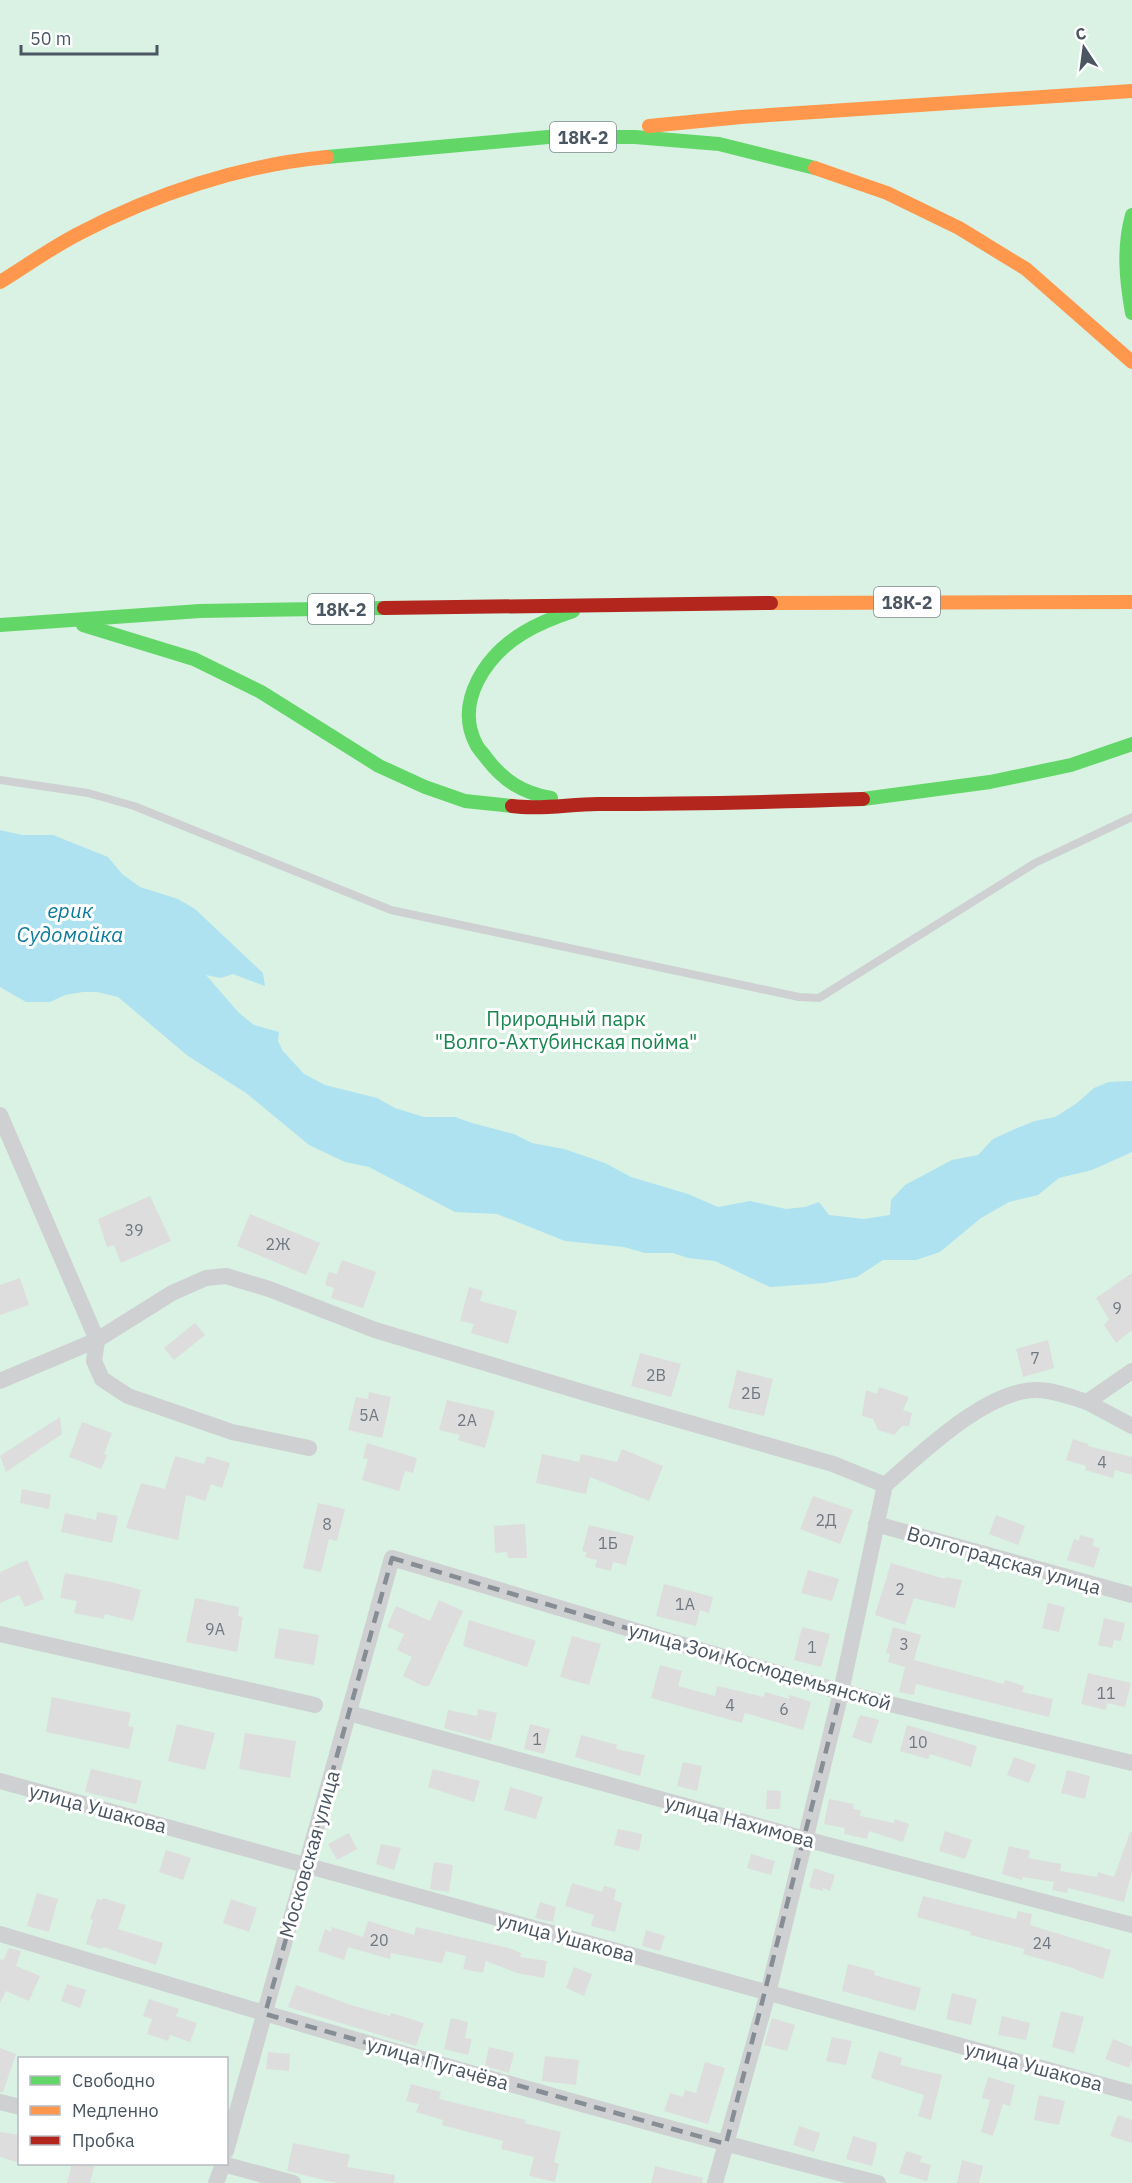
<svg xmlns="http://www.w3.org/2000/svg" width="1132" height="2183" font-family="'IBM Plex Sans',sans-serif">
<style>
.green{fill:#d9f2e3;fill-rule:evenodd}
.water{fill:#aee2f0}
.building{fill:#ddddde}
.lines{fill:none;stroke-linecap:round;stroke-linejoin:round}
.lane{stroke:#ced0d2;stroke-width:8}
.street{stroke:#ced0d2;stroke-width:16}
.fast{stroke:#63d668;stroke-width:14}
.slow{stroke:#ff974d;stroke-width:14}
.jam{stroke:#b3261e;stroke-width:14}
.marked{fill:none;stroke:#868d94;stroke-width:4.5;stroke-dasharray:12 8;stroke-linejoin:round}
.labels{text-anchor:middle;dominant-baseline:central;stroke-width:6;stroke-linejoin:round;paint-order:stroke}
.number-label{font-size:16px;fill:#707881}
.shield{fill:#fff;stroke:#808990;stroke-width:1.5}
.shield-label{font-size:18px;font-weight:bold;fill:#4a5661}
.park-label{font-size:20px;fill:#17864f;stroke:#fff}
.street-label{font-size:20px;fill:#4a5661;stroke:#fff}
.water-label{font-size:21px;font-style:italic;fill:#0c7c9b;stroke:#fff}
</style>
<rect width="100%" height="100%" fill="#f4f4f4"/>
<path class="green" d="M0,0H1132V2183H0ZM20,2058H226V2164H20Z"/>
<polygon class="water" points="0,830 22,835 53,835 108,857 122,874 140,887 178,899 195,909 263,973 265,986 233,974 221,978 206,975 239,1013 254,1025 279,1032 278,1041 283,1051 304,1074 325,1085 377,1098 395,1108 424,1117 455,1117 472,1123 514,1134 532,1143 564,1149 605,1163 631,1177 688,1194 718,1207 750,1201 786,1209 805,1207 819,1202 829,1215 864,1219 890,1215 891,1200 905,1185 952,1160 978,1155 993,1139 1015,1129 1035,1121 1055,1117 1077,1103 1094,1088 1109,1082 1132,1081 1132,1152 1092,1170 1059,1178 1038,1195 1009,1202 981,1218 940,1252 916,1260 883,1260 857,1277 825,1283 770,1287 715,1261 688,1258 673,1253 645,1253 624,1247 565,1241 497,1214 455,1212 369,1167 345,1162 309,1145 246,1093 188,1056 118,997 97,992 83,992 65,995 50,1002 26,1002 0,987"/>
<g class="building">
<polygon points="150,1196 171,1241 121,1263 114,1245 107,1247 98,1219"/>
<polygon points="250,1214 320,1243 306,1275 237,1246"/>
<polygon points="342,1260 376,1272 363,1308 331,1298 334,1288 325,1285 329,1272 337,1274"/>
<polygon points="1132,1273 1132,1330 1116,1343 1104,1325 1109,1319 1096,1298"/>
<polygon points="20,1278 29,1305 0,1315 0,1285"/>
<polygon points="469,1287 483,1291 480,1301 517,1311 508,1344 471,1333 474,1324 460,1321"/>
<polygon points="195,1323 205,1335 174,1360 164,1348"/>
<polygon points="1048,1340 1054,1368 1023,1377 1016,1349"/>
<polygon points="640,1353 681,1364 671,1397 631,1386"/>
<polygon points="737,1370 773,1379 764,1416 728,1408"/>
<polygon points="879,1387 909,1397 903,1410 912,1413 909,1426 902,1426 894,1435 878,1430 873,1419 862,1416 866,1390 877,1394"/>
<polygon points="369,1392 391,1397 382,1438 348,1430 356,1397 368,1399"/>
<polygon points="447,1400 495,1411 485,1448 458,1440 460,1435 439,1430"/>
<polygon points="60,1417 62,1434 6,1472 0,1456"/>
<polygon points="82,1422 112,1433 104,1454 107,1455 101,1469 69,1457"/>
<polygon points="1073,1439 1088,1444 1088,1446 1132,1457 1132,1475 1115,1470 1113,1478 1085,1470 1086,1466 1066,1460"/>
<polygon points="367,1443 417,1458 413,1473 405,1471 399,1491 362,1480 368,1459 363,1458"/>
<polygon points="622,1449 663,1466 649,1501 590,1477 586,1494 536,1483 542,1454 579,1462 581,1454 617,1462"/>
<polygon points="175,1456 204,1464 207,1456 230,1463 222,1488 211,1484 205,1501 186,1495 178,1540 126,1528 141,1483 165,1489"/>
<polygon points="22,1489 51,1495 49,1509 20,1503"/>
<polygon points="813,1496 853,1510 840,1544 800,1529"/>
<polygon points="318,1503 345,1509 337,1541 329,1539 321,1572 303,1568"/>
<polygon points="97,1512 118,1516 112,1543 61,1532 65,1513 96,1520"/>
<polygon points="996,1515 1025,1526 1018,1545 989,1534"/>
<polygon points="525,1524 527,1558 508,1558 507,1552 495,1553 494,1526"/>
<polygon points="589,1525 634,1536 626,1565 613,1562 611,1571 595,1567 597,1560 585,1557 587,1552 582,1551"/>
<polygon points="1080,1535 1094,1539 1092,1546 1100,1548 1094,1568 1067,1560 1074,1539 1079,1541"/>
<polygon points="27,1560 44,1599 25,1607 19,1595 0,1603 0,1572"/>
<polygon points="891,1563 945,1579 945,1577 962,1580 955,1608 914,1598 905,1625 875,1615"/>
<polygon points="808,1570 839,1579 832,1601 801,1593"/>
<polygon points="65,1573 111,1582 141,1590 133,1621 105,1614 104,1619 74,1613 77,1601 60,1598"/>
<polygon points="664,1584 713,1597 709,1613 700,1610 696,1626 656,1616"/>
<polygon points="195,1598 239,1607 238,1616 243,1617 237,1652 186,1642"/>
<polygon points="439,1600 463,1611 429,1686 423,1686 403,1676 412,1657 397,1650 404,1634 387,1627 396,1606 430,1621"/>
<polygon points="1048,1603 1065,1607 1059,1632 1042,1628"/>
<polygon points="1104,1618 1125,1623 1121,1641 1114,1640 1112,1648 1098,1645"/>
<polygon points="469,1620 536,1641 527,1667 463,1646"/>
<polygon points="802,1627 830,1634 821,1667 794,1660"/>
<polygon points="893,1627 921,1635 914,1660 1004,1684 1005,1680 1024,1686 1022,1692 1053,1699 1049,1717 916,1684 914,1695 899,1692 905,1667 888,1662 890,1654 886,1653"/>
<polygon points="279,1628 319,1635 314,1665 274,1658"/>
<polygon points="572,1636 601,1644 589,1685 560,1677"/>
<polygon points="660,1665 682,1671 678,1686 715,1696 717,1686 764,1697 765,1692 789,1699 790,1695 811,1702 803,1730 745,1713 742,1723 651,1698"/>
<polygon points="1088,1673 1131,1683 1125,1707 1107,1703 1106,1710 1081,1704"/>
<polygon points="52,1697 131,1713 128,1726 134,1727 129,1749 46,1732"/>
<polygon points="478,1709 497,1713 491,1741 444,1728 448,1710 477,1716"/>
<polygon points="860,1715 879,1720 871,1744 852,1737"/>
<polygon points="177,1724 215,1733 205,1770 168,1761"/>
<polygon points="530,1724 550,1729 544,1754 524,1749"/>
<polygon points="907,1725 977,1746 971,1767 930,1754 928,1759 900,1751"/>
<polygon points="245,1733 296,1741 290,1778 239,1769"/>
<polygon points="581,1735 617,1745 616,1749 645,1755 640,1776 575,1757"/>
<polygon points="1014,1757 1036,1765 1029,1783 1007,1775"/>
<polygon points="683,1762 702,1766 697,1791 677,1786"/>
<polygon points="91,1769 142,1781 136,1804 85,1792"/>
<polygon points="433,1769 480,1781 474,1802 428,1787"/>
<polygon points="1067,1770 1090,1776 1085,1799 1061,1793"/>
<polygon points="510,1787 543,1797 536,1819 504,1810"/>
<polygon points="767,1790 781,1791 780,1809 766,1809"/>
<polygon points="829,1799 854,1804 853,1809 861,1810 860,1816 894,1823 895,1819 909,1824 903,1842 869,1831 867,1839 844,1834 845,1828 824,1824"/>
<polygon points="618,1829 642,1834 639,1851 614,1845"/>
<polygon points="945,1831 972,1840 965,1859 939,1851"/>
<polygon points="1130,1832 1132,1832 1132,1871 1124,1902 1068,1888 1067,1893 1052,1890 1054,1882 1023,1877 1022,1880 1002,1874 1009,1846 1030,1851 1028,1858 1061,1864 1060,1871 1097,1877 1098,1872 1114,1877"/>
<polygon points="349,1833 357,1849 337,1860 328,1844"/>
<polygon points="381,1844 401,1848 394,1870 376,1864"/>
<polygon points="166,1850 191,1858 183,1880 159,1872"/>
<polygon points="751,1854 775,1861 771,1875 747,1868"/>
<polygon points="434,1862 453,1865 449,1892 430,1889"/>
<polygon points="814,1868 835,1875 830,1891 823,1888 823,1891 809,1887"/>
<polygon points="572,1883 602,1892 604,1886 616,1889 614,1900 622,1903 615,1932 591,1926 594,1915 565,1906"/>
<polygon points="37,1893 58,1899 49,1932 27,1926"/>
<polygon points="923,1896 1016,1919 1018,1911 1032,1914 1030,1925 1111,1950 1103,1979 1076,1970 1076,1969 1023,1954 1025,1949 970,1935 971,1932 917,1917"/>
<polygon points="103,1898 126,1905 118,1929 163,1943 156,1965 103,1947 102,1949 86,1944 93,1920 90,1919 97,1899 102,1900"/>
<polygon points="231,1899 257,1908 249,1932 223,1923"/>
<polygon points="540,1902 556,1907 553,1922 535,1918"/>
<polygon points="368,1921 414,1935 416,1927 509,1948 521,1953 520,1957 547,1961 544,1978 517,1973 486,1961 483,1973 463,1969 466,1956 446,1951 442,1963 391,1953 390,1959 348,1947 344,1960 318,1951 325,1929 331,1932 332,1927 363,1937"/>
<polygon points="646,1930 665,1936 660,1951 642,1946"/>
<polygon points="9,1948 21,1951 16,1966 40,1976 29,2001 6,1991 0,2003 0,1959 3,1960"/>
<polygon points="848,1964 875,1971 874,1975 921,1988 915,2011 842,1991"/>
<polygon points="574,1967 592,1974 584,1996 566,1988"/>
<polygon points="67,1984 86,1990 80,2008 61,2001"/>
<polygon points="296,1985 351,2005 390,2016 391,2013 424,2023 416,2046 288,2007"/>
<polygon points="952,1993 977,1999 971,2025 946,2019"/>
<polygon points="149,1999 179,2009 176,2016 197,2023 190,2042 170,2035 168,2041 147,2034 152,2019 143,2016"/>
<polygon points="1061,2011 1084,2017 1074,2053 1052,2047"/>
<polygon points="1002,2016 1030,2023 1026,2040 998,2035"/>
<polygon points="451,2018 468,2022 465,2038 472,2039 468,2055 444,2049"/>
<polygon points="772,2018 795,2025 787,2051 764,2045"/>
<polygon points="832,2037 852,2041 846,2065 826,2061"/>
<polygon points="1113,2039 1132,2047 1132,2060 1129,2068 1105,2059"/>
<polygon points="489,2047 514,2053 509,2073 485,2066"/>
<polygon points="0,2048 16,2054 3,2092 0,2092"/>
<polygon points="879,2051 902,2058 900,2065 942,2075 931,2120 918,2116 924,2095 871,2078"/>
<polygon points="268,2052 290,2054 289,2071 266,2069"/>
<polygon points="545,2056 579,2060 576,2085 542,2081"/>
<polygon points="705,2062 725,2068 708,2124 664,2111 670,2093 683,2097 685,2090 696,2093"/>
<polygon points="988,2077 1015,2085 1010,2106 1003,2104 993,2136 981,2132 990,2100 982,2098"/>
<polygon points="411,2084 441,2092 439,2099 526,2120 525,2123 561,2132 554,2162 559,2164 555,2182 529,2176 534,2157 501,2149 503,2141 442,2125 443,2120 416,2112 419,2104 406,2101"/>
<polygon points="1039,2095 1065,2101 1059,2125 1034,2120"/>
<polygon points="1118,2115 1132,2120 1132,2143 1110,2136"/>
<polygon points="799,2126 820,2133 814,2152 793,2145"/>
<polygon points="0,2132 20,2135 20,2163 0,2157"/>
<polygon points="853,2136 877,2143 876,2146 877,2146 872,2166 846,2159"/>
<polygon points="293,2143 350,2155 347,2167 395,2175 394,2183 337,2183 287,2171"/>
<polygon points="906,2151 922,2156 920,2162 931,2165 927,2181 899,2173"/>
<polygon points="962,2160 983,2166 979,2183 957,2183"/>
<polygon points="72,2163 95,2163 90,2183 67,2183"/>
<polygon points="655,2166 703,2178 702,2183 651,2183"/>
</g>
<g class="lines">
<polyline class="lane" points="0,780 88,793 134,806 391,910 799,997 819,998 1035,863 1132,817"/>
<g class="street">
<polyline points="0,1115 97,1340 94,1361 102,1379 128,1396 232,1432 309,1448"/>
<path d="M0,1381L97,1340L172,1293L206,1278L226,1276L269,1289L375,1330L599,1397L833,1464L885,1485C921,1454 987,1389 1037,1390C1053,1390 1071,1397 1087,1402L1132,1371"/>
<polyline points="1087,1402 1132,1426"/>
<polyline points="876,1524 1132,1595"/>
<polyline points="0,1634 315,1705"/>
<polyline points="349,1713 805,1839 1132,1925"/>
<polyline points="0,1781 1132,2093"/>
<path d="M0,1934C291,2022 583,2108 878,2183"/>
<polyline points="0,2102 20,2107"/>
<polyline points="226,2151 392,1558 841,1692 1132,1763"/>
<polyline points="223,2164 293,2183"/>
<polyline points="216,2183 223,2164"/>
<polyline points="715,2183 768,1993 841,1692 885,1485"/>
</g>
<g class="fast">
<polyline points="327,157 548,137 635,137 719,144 815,168"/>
<path d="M1132,215C1123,248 1126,279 1132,313"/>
<polyline points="0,625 200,611 384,608"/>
<polyline points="83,625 194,659 261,692 379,766 425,787 465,801 512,806"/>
<path d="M551,798C523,793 504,781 487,759C484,754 478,749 476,744C454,701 487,655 523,633C539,623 555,617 573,611"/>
<polyline points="863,799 990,782 1071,765 1132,744"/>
</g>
<g class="slow">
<polyline points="649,126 741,117 1132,91"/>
<polyline points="815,168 887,193 959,228 1026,269 1132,362"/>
<path d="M0,282C26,266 51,248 78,234C154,194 241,165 327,157"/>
<polyline points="771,603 1132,602"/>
</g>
<g class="jam">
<polyline points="384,608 771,603"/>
<path d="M512,806C542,810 569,804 598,804C687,804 775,802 863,799"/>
</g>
</g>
<path class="marked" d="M392,1558L841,1692L726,2144L265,2014Z"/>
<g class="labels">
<g class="number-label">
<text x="134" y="1230">39</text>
<text x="278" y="1244">2Ж</text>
<text x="1117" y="1308">9</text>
<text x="1035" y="1358">7</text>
<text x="656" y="1375">2В</text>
<text x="751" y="1393">2Б</text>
<text x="369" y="1415">5А</text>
<text x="467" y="1420">2А</text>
<text x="1102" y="1462">4</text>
<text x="826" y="1520">2Д</text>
<text x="327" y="1524">8</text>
<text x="608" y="1543">1Б</text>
<text x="900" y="1589">2</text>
<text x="685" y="1604">1А</text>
<text x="215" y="1629">9А</text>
<text x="904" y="1644">3</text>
<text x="812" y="1647">1</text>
<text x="1106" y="1693">11</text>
<text x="730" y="1705">4</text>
<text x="784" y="1709">6</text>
<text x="537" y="1739">1</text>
<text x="918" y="1742">10</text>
<text x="379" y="1940">20</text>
<text x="1042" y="1943">24</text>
</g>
<g class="shield">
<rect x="550" y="122" width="66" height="30" rx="4.5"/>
<rect x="874" y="587" width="66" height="30" rx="4.5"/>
<rect x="308" y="594" width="66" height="30" rx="4.5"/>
</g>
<g class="shield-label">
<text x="583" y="137">18К-2</text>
<text x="907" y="602">18К-2</text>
<text x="341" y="609">18К-2</text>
</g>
<g class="park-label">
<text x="566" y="1018">Природный парк<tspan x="566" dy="23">"Волго-Ахтубинская пойма"</tspan></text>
</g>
<g class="street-label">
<text transform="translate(1004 1560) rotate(16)">Волгоградская улица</text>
<text transform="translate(760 1666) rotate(16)">улица Зои Космодемьянской</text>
<text transform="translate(98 1808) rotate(15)">улица Ушакова</text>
<text transform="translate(740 1821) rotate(15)">улица Нахимова</text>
<text transform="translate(309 1854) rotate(-74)">Московская улица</text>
<text transform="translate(566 1937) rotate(15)">улица Ушакова</text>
<text transform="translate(438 2063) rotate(16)">улица Пугачёва</text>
<text transform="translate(1034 2066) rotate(15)">улица Ушакова</text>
</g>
<g class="water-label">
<text x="70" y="910">ерик<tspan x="70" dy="24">Судомойка</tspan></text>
</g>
</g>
<rect x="18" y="2057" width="210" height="108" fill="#ffffff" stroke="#b7bbc0" stroke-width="1.5"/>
<rect x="30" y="2076" width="30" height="9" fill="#63d668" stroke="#b7bbc0" stroke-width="1.5"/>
<text x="72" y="2087" font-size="18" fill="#4a5661">Свободно</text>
<rect x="30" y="2106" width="30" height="9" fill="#ff974d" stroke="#b7bbc0" stroke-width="1.5"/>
<text x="72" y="2117" font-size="18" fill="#4a5661">Медленно</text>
<rect x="30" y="2136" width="30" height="9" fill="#b3261e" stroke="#b7bbc0" stroke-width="1.5"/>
<text x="72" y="2147" font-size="18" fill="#4a5661">Пробка</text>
<g transform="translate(1084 48) rotate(347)" stroke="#ffffff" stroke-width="4.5" paint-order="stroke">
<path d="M0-4.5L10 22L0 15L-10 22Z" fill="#4a5661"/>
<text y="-9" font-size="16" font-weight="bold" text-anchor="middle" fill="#4a5661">С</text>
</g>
<path d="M21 45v9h136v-9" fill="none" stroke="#4a5661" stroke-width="3"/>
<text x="30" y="45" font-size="18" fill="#4a5661" stroke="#ffffff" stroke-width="4.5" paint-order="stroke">50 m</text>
</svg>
